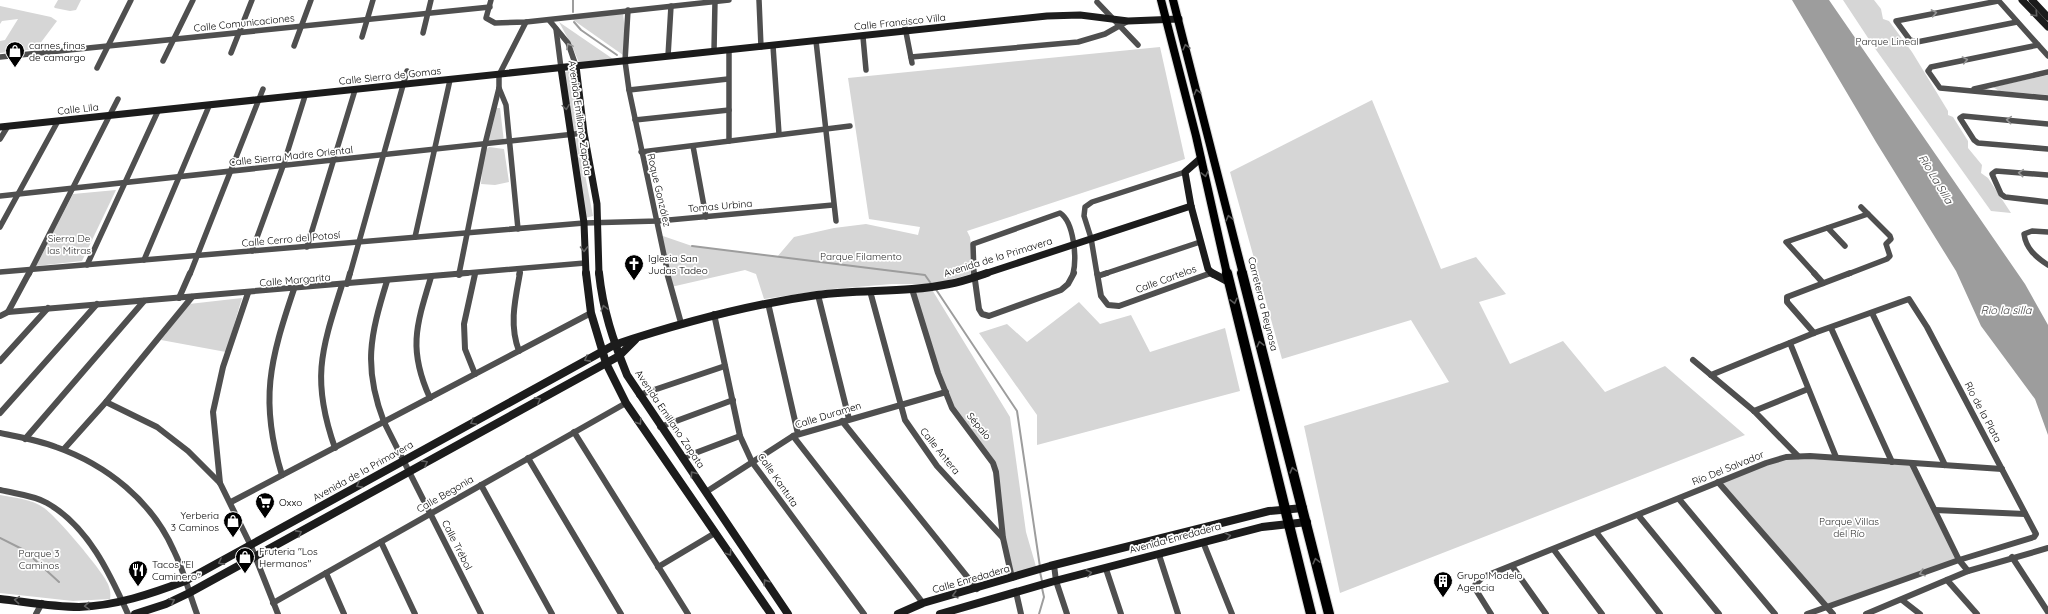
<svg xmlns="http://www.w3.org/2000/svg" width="2048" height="614" font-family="Quicksand,sans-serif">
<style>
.green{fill:#d6d6d6}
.water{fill:#9d9d9d}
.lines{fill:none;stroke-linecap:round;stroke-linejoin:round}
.stream{stroke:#9d9d9d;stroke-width:2}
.primary-far1-casing{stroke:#dbdbdb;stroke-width:10}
.primary-casing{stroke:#dbdbdb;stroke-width:12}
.street-far1{stroke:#4f4f4f;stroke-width:5.5}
.street{stroke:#4f4f4f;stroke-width:6}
.secondary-far1{stroke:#1c1c1c;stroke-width:7}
.secondary{stroke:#1c1c1c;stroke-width:8}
.primary-far1{stroke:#000;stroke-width:8}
.primary{stroke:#000;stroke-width:10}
.oneway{stroke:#959595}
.oneway2{stroke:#606060}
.oneway3{stroke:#595959}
.labels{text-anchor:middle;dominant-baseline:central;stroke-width:3.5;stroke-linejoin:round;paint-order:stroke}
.street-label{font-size:10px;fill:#000;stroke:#fff}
.park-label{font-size:10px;fill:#2d2d2d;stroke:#fff}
.poi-label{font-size:10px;fill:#000;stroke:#fff;text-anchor:start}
.water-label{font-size:11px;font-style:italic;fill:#3e3e3e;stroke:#fff}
</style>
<rect width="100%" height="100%" fill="#fff"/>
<g class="green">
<polygon points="58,0 81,0 76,10 70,11 55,8 54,7"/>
<polygon points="1843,0 1874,0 1881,9 1883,19 1889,21 1912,52 1948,111 1948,115 1953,117 1968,141 1968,148 1982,165 1981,173 1988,178 2011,213 1991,211 1874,47"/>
<polygon points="0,6 51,17 57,21 36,49 0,53 0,41 5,40 18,19 2,21 0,24"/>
<polygon points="623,13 627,49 623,55 569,17"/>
<polygon points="559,22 613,59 580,65 572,46"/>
<polygon points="1160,47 1185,159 967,231 970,237 975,273 935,284 892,284 832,289 764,299 756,274 745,270 671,287 660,235 692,246 777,257 794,237 834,228 866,224 918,235 920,227 869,219 848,78"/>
<polygon points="570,71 582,132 569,134 560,73"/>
<polygon points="2048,75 2048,95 1999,91 1993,87"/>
<polygon points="1372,100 1441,269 1476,257 1506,294 1479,302 1510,364 1563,341 1605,392 1665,366 1745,435 1340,593 1304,426 1449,382 1411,320 1282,359 1230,172"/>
<polygon points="494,108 500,108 504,142 487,143"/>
<polygon points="578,138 593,216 581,219 570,139"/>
<polygon points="489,147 504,149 509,182 495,185 481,184 484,151"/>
<polygon points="116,190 82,261 36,266 73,194"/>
<polygon points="931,288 1010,417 1026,532 1037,570 1012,578 995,469 952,408 912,289"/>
<polygon points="242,298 226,352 161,340 189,304"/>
<polygon points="1079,302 1100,324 1131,315 1150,352 1225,328 1240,391 1037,445 1037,415 979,333 1007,324 1027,342"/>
<polygon points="1786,457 1912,464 1959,560 1827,607 1718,482"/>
<path d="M0,495C15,498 32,499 44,508C56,516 102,570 108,584C110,589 111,594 110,599L73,601L0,593Z"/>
</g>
<polygon class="water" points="1792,0 1829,0 2025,284 2048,325 2048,435 2035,399 1981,326 1956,271 1876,142"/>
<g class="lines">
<g class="stream">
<polyline points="573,0 573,12"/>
<polyline points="574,22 581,30 617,55"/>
<polyline points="692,246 925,275 932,285"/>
<polyline points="935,288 1017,411 1040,567"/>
<polyline points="0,538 24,550 59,582"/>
<polyline points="1040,572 1042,581"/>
<polyline points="1039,614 1044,597 1042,588"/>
</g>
<defs>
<g id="primary-far1">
<polyline points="1161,0 1196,136 1227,274"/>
<polyline points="1173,0 1243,274"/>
</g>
<g id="primary">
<polyline points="1227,273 1311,614"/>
<polyline points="1242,273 1329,614"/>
</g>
</defs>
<use href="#primary-far1" class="primary-far1-casing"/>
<use href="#primary" class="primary-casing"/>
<g class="street-far1">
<polyline points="491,0 486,18 495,23 526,22 729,0"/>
<polyline points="759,0 761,47"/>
<polyline points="1998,0 2048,56"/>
<polyline points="1998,1 1896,21 1910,40 1917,42 2017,22"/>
<polyline points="1097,2 1138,45"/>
<polyline points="628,10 625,61 629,90 668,274"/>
<polyline points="549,20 568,43 576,66"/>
<polyline points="904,22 912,63"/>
<polyline points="556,29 561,68"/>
<polyline points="423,33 431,0"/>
<polyline points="362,37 373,0"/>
<polyline points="863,37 866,70"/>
<polyline points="816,41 836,221"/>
<polyline points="2038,45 1931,67 1928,71 1940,88 2048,98"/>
<polyline points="294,46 311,0"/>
<polyline points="773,46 779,134"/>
<polyline points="729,50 729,141"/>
<polyline points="714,51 715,1"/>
<polyline points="231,53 252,0"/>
<polyline points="668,56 671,6"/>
<polyline points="0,57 490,7"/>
<polyline points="911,57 1078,42 1105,34 1128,21"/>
<polyline points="163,61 193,0"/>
<polyline points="97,68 131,0"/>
<polyline points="499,88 506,105 518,229"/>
<polyline points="1974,89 2048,72"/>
<polyline points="629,90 728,79"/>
<polyline points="635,120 729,110"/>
<polyline points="2048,124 1963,116 1960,118 1974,140 1978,143 2048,149"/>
<polyline points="0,139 8,126"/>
<polyline points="693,146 706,217"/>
<polyline points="641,152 850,126"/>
<polyline points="2048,175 1996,171 1992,174 2001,194 2005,197 2048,202"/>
<polyline points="0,196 584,133"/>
<polyline points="0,227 58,121"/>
<polyline points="1828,228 1845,246"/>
<path d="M2048,232L2032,231L2024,234C2026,249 2036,257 2048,265"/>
<polyline points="415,237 450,80"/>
<polyline points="307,247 355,90"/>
<polyline points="252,251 283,166 305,96"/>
<polyline points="144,260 209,106"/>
<polyline points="87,265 158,111"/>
<polyline points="0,272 584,223 658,221 833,205"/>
<polyline points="29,274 118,99"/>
<polyline points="190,274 263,89"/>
<polyline points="350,274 407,71"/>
<polyline points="455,274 585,263"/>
<polyline points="459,274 485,144 499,88 499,75 526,22"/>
<polyline points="519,274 520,270"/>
<path d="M974,274L973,244L1060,213C1074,222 1077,258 1073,274"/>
<polyline points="1097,274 1091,238 1084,216 1085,207 1092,202 1185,172"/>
<polyline points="1104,274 1200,242"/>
<polyline points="1208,274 1211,273"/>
<polyline points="1815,274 1786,242 1868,214"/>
<polyline points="1848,274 1887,259 1890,256 1886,244 1891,239 1890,236 1861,207"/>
</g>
<g class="street">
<polyline points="667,273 681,323"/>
<polyline points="974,273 979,309 982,314 989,316 1061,290 1068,284 1074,273"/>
<polyline points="1097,273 1101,296 1108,305 1119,306 1211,273"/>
<polyline points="1814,273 1823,283"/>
<polyline points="475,274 464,324 465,349 475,374"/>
<polyline points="459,275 459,273"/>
<polyline points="1098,276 1107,273"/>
<path d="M387,281C370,336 363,367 384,422L481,614"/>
<polyline points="347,284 350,273"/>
<polyline points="912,289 938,373 952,408 993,463 996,472 1003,538 1012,578"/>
<polyline points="870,291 905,420 937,466 1003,538"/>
<polyline points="818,295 849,419"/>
<polyline points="179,298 190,273"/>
<polyline points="768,303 798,434"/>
<polyline points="8,312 467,273"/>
<polyline points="1872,313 1945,465"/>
<polyline points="714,314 740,436 752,462 864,614"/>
<polyline points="0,316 8,312 29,273"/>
<polyline points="1831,328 1892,462"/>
<polyline points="1814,333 1787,302 1787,297 1850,273"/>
<polyline points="1790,343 1836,457"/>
<path d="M519,351C509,325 515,300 520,273"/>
<polyline points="1693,360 1754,411 1798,456"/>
<polyline points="0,361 48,308"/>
<polyline points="1711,375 1814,333 1909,299 1927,327 2036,534 2034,537 1959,560 1807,614"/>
<polyline points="639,395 725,366"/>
<path d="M430,398C408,350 416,326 431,277"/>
<polyline points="106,402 157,427 188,451 220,483 251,546 278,614"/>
<polyline points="1754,411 1808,389"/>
<polyline points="0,413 97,304"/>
<polyline points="842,421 977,589"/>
<polyline points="660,427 733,400"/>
<polyline points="574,432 688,614"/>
<path d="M0,433C19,437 38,440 56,447C107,465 152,501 174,551C184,571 189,593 197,614"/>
<polyline points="793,436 923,603"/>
<polyline points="25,439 144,301"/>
<path d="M335,448C311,380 321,351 342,285"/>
<polyline points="64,449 106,402 192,297"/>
<polyline points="528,458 621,614"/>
<polyline points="682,458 740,436"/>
<polyline points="1912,464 1959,560 1968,571"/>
<path d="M282,475C259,401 270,360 294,289"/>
<polyline points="1718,482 1833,614"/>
<polyline points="220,483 213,412 223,367 248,293"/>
<polyline points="481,485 552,614"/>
<path d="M0,490C16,494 33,495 47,503C88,526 110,574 128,614"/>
<polyline points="706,492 793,436 946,392"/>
<polyline points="1679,499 1775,614"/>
<polyline points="231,502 591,313"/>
<polyline points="1935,510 2025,514"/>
<polyline points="1638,515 1719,614"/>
<polyline points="1596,532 1660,614"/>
<polyline points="381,542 415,614"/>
<polyline points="1203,542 1232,614"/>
<polyline points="1554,550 1602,614"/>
<polyline points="1159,555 1178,614"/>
<polyline points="2012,557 2048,612"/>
<polyline points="1054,565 1056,581 1067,614"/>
<polyline points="1512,566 1546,614"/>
<polyline points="658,567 715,533"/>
<polyline points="1106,569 1121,614"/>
<polyline points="326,573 344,614"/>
<polyline points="1947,580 1977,614"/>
<polyline points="1016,592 1021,614"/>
<polyline points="1902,600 1920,614"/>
<polyline points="273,603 626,403"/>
<polyline points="36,614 42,603"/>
<polyline points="1491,614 1476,590 1475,585 1483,577 1766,463 1786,457 1810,456 2002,469"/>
<polyline points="1866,614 1968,571 2048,548"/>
</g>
<g class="secondary-far1">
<polyline points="2022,0 2048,27"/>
<polyline points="2032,0 2048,17"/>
<polyline points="576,66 584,133 597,204 599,274"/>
<polyline points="561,68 584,223 586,274"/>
<polyline points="0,127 1047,16 1080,15 1128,21 1179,19"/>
<polyline points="1201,158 1185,172 1191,206 1208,269 1213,274"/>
<polyline points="984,274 1191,206"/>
</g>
<g class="secondary">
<polyline points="586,273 591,313 606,363 626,403 771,614"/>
<path d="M599,273C603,311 613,340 627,375L788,614"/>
<polyline points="1212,273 1229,282"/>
<path d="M0,599C26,602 53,607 79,607C115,606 151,594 185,581L614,345C680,323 747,305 817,295C861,289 906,293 949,284C962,282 975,277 987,273"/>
<polyline points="135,614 166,604 189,593 619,356 635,340"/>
<polyline points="898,614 923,603 1050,566 1269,511 1303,508"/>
<polyline points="940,614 1051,582 1262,527 1307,522"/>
</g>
<use href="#primary-far1" class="primary-far1"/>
<use href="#primary" class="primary"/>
</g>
<defs><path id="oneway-chevron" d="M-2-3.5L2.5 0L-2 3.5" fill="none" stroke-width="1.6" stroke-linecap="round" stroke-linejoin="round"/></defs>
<g class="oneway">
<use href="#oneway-chevron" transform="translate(1934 13) rotate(-11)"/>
<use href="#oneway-chevron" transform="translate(569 46) rotate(-118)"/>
<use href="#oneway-chevron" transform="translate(1965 60) rotate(-12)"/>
<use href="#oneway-chevron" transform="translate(2009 120) rotate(-175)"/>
<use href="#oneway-chevron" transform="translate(2021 173) rotate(-175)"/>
<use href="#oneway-chevron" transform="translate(1922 573) rotate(161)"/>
</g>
<g class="oneway2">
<use href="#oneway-chevron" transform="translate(2035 14) rotate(47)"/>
<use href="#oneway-chevron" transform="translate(566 107) rotate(82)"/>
<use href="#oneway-chevron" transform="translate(584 249) rotate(89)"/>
<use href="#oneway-chevron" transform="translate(604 308) rotate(-104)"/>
<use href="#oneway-chevron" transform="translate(587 359) rotate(151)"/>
<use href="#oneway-chevron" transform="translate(538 400) rotate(-29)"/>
<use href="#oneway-chevron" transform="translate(473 422) rotate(151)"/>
<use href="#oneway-chevron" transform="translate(639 422) rotate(57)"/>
<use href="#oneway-chevron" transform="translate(425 463) rotate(-29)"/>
<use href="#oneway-chevron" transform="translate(693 474) rotate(-126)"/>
<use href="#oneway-chevron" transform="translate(359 485) rotate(151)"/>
<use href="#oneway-chevron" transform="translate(299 533) rotate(-29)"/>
<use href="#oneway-chevron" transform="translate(1228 536) rotate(-14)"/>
<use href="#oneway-chevron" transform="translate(729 553) rotate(56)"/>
<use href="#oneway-chevron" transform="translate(221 562) rotate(152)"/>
<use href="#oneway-chevron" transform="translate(1089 573) rotate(-14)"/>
<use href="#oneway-chevron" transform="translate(766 582) rotate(-123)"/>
<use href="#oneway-chevron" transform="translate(955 595) rotate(164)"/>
<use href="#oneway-chevron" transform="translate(17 600) rotate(-175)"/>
<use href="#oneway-chevron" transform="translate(172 601) rotate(-26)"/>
<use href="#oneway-chevron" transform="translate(87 606) rotate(176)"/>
</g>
<g class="oneway3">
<use href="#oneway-chevron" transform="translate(1186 47) rotate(-104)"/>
<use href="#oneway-chevron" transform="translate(1197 92) rotate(-104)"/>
<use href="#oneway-chevron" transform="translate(1205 174) rotate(77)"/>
<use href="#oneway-chevron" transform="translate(1229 218) rotate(-104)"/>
<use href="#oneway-chevron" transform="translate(1234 301) rotate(76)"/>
<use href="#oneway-chevron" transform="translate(1260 344) rotate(-104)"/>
<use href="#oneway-chevron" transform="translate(1293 470) rotate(-105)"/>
<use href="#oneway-chevron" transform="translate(1316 561) rotate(-104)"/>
</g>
<defs>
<symbol id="shop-pin" viewBox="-11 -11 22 30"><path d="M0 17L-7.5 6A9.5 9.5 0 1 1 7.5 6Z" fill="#000" stroke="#fff"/><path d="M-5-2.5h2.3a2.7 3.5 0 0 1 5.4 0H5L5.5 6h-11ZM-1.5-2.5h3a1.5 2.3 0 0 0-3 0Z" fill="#fff"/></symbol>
<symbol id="church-pin" viewBox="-11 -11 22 30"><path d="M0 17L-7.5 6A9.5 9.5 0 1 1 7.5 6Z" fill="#000" stroke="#fff"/><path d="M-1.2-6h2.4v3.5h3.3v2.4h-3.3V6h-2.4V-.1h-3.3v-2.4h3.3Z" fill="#fff"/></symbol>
<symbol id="supermarket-pin" viewBox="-11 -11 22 30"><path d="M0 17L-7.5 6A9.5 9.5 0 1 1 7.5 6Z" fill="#000" stroke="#fff"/><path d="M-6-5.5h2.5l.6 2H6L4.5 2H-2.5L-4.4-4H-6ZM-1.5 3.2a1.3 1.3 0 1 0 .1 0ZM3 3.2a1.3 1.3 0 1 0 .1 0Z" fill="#fff"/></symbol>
<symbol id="restaurant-pin" viewBox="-11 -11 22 30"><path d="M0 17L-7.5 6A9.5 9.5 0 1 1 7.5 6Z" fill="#000" stroke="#fff"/><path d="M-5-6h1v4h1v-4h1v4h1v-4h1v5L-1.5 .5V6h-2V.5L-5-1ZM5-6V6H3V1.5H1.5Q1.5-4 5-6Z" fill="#fff"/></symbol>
<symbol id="building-pin" viewBox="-11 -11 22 30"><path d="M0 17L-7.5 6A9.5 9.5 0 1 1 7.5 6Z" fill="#000" stroke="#fff"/><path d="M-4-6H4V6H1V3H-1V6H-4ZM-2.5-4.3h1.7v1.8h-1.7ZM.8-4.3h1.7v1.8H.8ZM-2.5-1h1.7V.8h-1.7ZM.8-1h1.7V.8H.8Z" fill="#fff"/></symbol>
</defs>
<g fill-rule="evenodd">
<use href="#shop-pin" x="4" y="40" width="22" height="30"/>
<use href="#church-pin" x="623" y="253" width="22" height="30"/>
<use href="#supermarket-pin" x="254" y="491" width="22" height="30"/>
<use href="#shop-pin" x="222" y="510" width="22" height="30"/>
<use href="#shop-pin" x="234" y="546" width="22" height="30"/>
<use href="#restaurant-pin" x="127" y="559" width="22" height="30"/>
<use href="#building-pin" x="1432" y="570" width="22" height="30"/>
</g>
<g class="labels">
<g class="street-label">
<text transform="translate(900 22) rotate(-6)">Calle Francisco Villa</text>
<text transform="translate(244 23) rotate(-6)">Calle Comunicaciones</text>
<text transform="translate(390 76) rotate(-6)">Calle Sierra de Gomas</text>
<text transform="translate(78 109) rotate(-6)">Calle Lila</text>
<text transform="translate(580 118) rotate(82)">Avenida Emiliano Zapata</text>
<text transform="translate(291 156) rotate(-6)">Calle Sierra Madre Oriental</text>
<text transform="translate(659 190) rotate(77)">Roque González</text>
<text transform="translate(720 206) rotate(-5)">Tomas Urbina</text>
<text transform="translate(291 239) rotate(-5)">Calle Cerro del Potosí</text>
<text transform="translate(998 257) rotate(-17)">Avenida de la Primavera</text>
<text transform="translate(1166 279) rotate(-20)">Calle Cartelos</text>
<text transform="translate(295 280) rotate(-5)">Calle Margarita</text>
<text transform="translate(1263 304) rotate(76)">Carretera a Reynosa</text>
<text transform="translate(1983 412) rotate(62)">Río de la Plata</text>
<text transform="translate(828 415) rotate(-17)">Calle Duramen</text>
<text transform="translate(670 419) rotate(56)">Avenida Emiliano Zapata</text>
<text transform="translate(979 426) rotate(51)">Sépalo</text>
<text transform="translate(940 451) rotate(51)">Calle Antera</text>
<text transform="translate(1728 468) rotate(-22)">Río Del Salvador</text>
<text transform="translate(363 471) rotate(-29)">Avenida de la Primavera</text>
<text transform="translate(778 480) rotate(55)">Calle Kantuta</text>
<text transform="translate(445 494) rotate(-30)">Calle Begonia</text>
<text transform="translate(1175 538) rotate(-15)">Avenida Enredadera</text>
<text transform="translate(457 545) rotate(63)">Calle Trébol</text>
<text transform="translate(971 579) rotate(-16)">Calle Enredadera</text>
</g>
<g class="park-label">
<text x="1887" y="41">Parque Lineal</text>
<text x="69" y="238">Sierra De<tspan x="69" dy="12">las Mitras</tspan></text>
<text x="861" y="256">Parque Filamento</text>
<text x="1849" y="521">Parque Villas<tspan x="1849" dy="12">del Río</tspan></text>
<text x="39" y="553">Parque 3<tspan x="39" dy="12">Caminos</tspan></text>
</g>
<g class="poi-label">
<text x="29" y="45">carnes finas<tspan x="29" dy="12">de camargo</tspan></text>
<text x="648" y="258">Iglesia San<tspan x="648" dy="12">Judas Tadeo</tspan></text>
<text x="279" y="502">Oxxo</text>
<text x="219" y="515" text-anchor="end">Yerberia<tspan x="219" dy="12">3 Caminos</tspan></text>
<text x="259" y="551">Fruteria "Los<tspan x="259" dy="12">Hermanos"</tspan></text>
<text x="152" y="564">Tacos "El<tspan x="152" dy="12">Caminero"</tspan></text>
<text x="1457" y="575">Grupo Modelo<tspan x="1457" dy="12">Agencia</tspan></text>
</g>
<g class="water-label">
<text transform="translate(1936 179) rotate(59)">Río La Silla</text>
<text x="2006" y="310">Rio la silla</text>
</g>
</g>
</svg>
